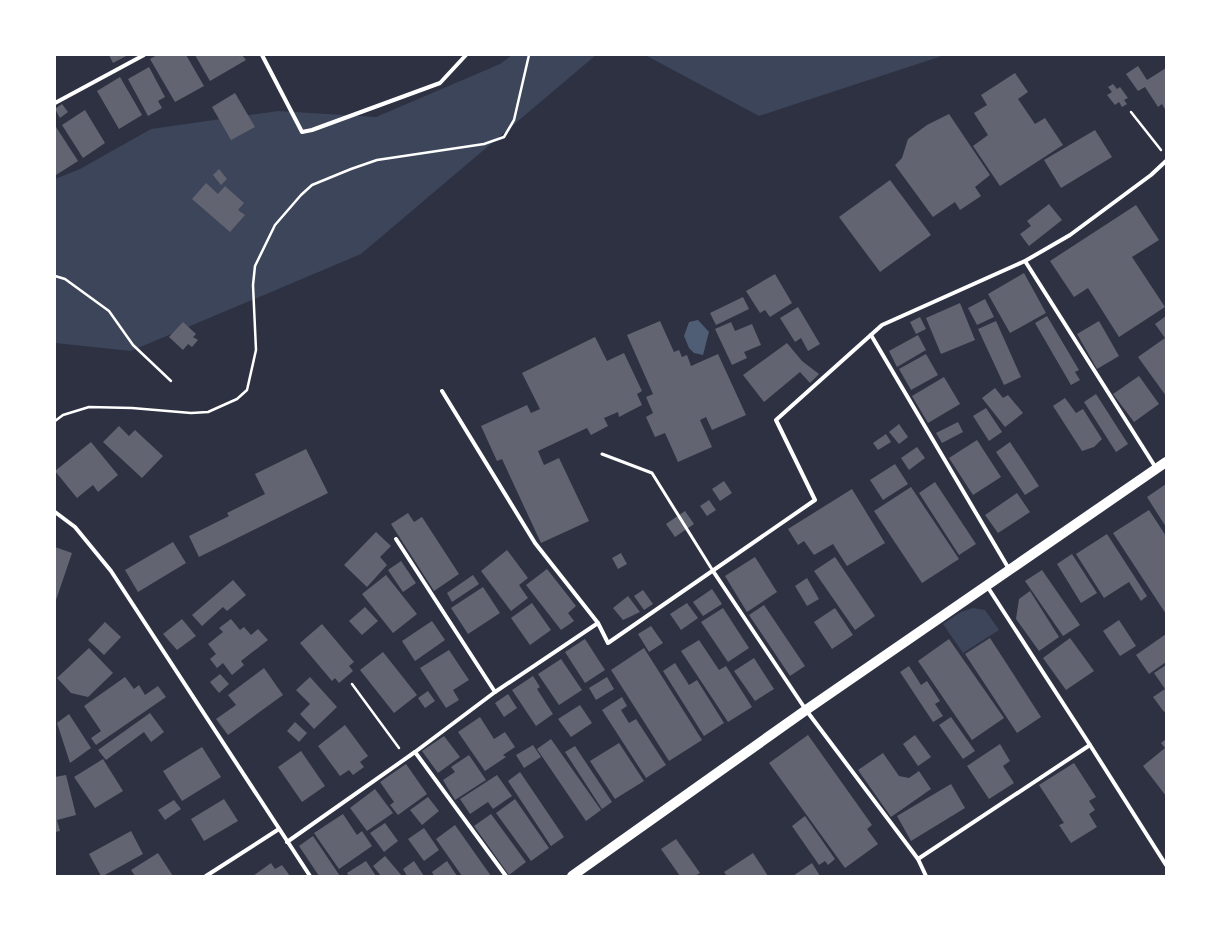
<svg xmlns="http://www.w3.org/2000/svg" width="1221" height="931" font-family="Quicksand,sans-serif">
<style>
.green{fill:#3c4559}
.water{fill:#4f5d75}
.building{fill:#626471}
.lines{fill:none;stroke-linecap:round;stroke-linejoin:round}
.path{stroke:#fff;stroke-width:2.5}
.service{stroke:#fff;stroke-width:3}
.minor{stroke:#fff;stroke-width:4}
.primary{stroke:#fff;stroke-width:10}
</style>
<rect width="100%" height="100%" fill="#2d3142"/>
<g class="green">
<polygon points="512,55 596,55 361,254 131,351 55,343 55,179 80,169 151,129 278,111 376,117 500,64"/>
<polygon points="645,55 945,55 759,116"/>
<polygon points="973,608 985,610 999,630 963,653 943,624 961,612"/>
</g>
<polygon class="water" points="698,320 709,332 703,355 694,353 689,348 684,336 689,322"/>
<g class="building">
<polygon points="109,55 128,55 113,63"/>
<polygon points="157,55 186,55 204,86 175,102 150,59"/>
<polygon points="195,55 242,55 246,60 210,81"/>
<polygon points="1138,66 1147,80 1166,68 1166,111 1162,104 1158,107 1145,87 1138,91 1126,74"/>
<polygon points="149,67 165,97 158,101 162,108 148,116 128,79"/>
<polygon points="1015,73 1028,92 1018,99 1035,124 1045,118 1063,145 1000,186 973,146 988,135 974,113 987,105 981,95"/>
<polygon points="120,77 142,115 119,129 97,91"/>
<polygon points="1113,84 1117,89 1120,87 1128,98 1124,100 1127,104 1122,107 1119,102 1115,105 1107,95 1112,92 1108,87"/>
<polygon points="235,93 255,127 231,140 212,107"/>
<polygon points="62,104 68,112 60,118 55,109"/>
<polygon points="85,110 105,143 83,158 62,125"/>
<polygon points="949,114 990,175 975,187 981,196 960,210 955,202 933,217 895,165 902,158 908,139 927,125"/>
<polygon points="56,127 78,161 56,175 55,128"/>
<polygon points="1095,130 1112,157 1061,188 1044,160"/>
<polygon points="219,169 227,179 221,185 213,175"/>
<polygon points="890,180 931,235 880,272 839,217"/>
<polygon points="206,183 218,194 225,186 244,203 238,210 245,215 230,232 192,199"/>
<polygon points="1049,204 1062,220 1029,246 1020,234 1031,226 1027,221"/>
<polygon points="1136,205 1159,240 1132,257 1165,307 1119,337 1088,288 1074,297 1050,261"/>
<polygon points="1024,273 1046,313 1010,333 988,294"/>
<polygon points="775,274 792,303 770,317 765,310 760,313 746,291"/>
<polygon points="743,297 749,309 716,325 710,313"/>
<polygon points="985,299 994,317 977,325 968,308"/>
<polygon points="960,303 975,340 941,354 926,318"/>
<polygon points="798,307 820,344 808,351 801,338 795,342 780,318"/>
<polygon points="1047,316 1079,370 1075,372 1080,380 1071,385 1035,323"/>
<polygon points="1166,316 1166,396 1138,357 1165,338 1155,324"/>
<polygon points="920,317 926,329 916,334 910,322"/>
<polygon points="660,321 674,352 679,350 682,357 687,355 691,366 718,354 746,415 712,430 706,417 700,420 712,447 678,462 665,433 655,437 646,417 653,413 646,397 653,394 627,335"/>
<polygon points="996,321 1021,377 1004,385 978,329"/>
<polygon points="1099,321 1119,356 1097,369 1077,334"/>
<polygon points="183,322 196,334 193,337 198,340 192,347 188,344 183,350 169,337"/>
<polygon points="731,322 735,331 752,324 761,345 744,352 747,358 732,365 715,329"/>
<polygon points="918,335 926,350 897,367 889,351"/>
<polygon points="595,337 607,361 624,353 642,391 637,394 642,405 619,417 618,412 604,418 608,426 591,435 587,428 538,451 544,465 559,458 589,521 541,543 502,459 497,461 481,426 527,405 531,413 540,409 522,373"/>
<polygon points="787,343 802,361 819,374 810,383 800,372 764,402 743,375"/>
<polygon points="926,354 938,375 911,390 899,369"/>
<polygon points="1139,376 1159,404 1134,422 1113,394"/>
<polygon points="944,377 960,404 928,423 912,396"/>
<polygon points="995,388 1003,398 1008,395 1023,413 1005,427 982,398"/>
<polygon points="1096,394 1128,444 1116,452 1084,402"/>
<polygon points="1065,398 1076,413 1083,409 1102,439 1094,447 1082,451 1053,406"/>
<polygon points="986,408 1002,432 989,441 973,416"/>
<polygon points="958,422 963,432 942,443 936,433"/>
<polygon points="899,424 908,437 899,444 889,432"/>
<polygon points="119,426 129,436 135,430 163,456 142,478 103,442"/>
<polygon points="886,434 891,442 878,450 873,443"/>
<polygon points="977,440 1001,477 973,495 949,458"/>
<polygon points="91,442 118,475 98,492 93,485 77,498 55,471"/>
<polygon points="1010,442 1039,486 1025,495 996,452"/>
<polygon points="917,447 925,458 909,470 901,458"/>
<polygon points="306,449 328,493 199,557 189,536 229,516 227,513 265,494 255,474"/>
<polygon points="895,464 908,484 883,500 870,480"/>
<polygon points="724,481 732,493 720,501 712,489"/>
<polygon points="935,482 976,544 959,555 919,493"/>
<polygon points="1166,484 1166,527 1147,497"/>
<polygon points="911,487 959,559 922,583 874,511"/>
<polygon points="852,489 885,543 847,566 833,544 814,555 804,541 798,545 788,529"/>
<polygon points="1017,493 1030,512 998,533 985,515"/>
<polygon points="709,500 716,510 707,516 700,506"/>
<polygon points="1149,510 1166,536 1166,614 1113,533"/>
<polygon points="685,511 694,524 675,537 666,524"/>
<polygon points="408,513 414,522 422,517 459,574 434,591 391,524"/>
<polygon points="376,532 391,546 380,557 387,565 367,587 344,565"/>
<polygon points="1107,534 1147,596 1141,601 1129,582 1104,598 1076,554"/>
<polygon points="173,542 186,563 138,592 125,570"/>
<polygon points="55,547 72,553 55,603"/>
<polygon points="507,550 528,578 519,585 528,598 511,611 481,571"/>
<polygon points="621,553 627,564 618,569 612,558"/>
<polygon points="1072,554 1097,593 1081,603 1057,564"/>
<polygon points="755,557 777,592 747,612 725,576"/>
<polygon points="835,557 875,616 855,630 814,571"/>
<polygon points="401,561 416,583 403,592 388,570"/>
<polygon points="547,569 576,606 568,613 574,621 561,630 526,585"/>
<polygon points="1042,570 1080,625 1063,636 1025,581"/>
<polygon points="386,575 417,614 393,633 362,594"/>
<polygon points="473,575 479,584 452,602 447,593"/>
<polygon points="807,578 819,599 807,606 795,586"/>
<polygon points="233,580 246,595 227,611 223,607 202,626 192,615"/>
<polygon points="483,587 500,613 468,634 451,608"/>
<polygon points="712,589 722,604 703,616 693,602"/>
<polygon points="643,590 653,604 644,610 634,596"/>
<polygon points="1030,591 1059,637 1039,651 1016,619 1019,599"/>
<polygon points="628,596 640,612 623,620 613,608"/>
<polygon points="532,603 551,630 530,645 511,618"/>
<polygon points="687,603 698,618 681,630 670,614"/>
<polygon points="764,605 805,666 790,676 749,615"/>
<polygon points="365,607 378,621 362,635 349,621"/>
<polygon points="723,608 749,648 728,662 701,622"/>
<polygon points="835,608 853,635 832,649 814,622"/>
<polygon points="182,619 196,636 177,650 163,634"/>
<polygon points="231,619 240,630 244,627 251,635 258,629 268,640 241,661 244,665 232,675 223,663 217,668 210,659 216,654 208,644 223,632 219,628"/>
<polygon points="1119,620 1136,646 1120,656 1103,631"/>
<polygon points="432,621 445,640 415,661 402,641"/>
<polygon points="105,622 121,637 104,655 88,640"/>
<polygon points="322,624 354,662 349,666 353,671 339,683 335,678 332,681 300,643"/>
<polygon points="651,626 663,643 649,652 638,634"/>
<polygon points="1166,634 1166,662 1149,674 1136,655"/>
<polygon points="990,638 1041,717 1017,733 965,654"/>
<polygon points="1070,638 1094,671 1066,690 1043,658"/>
<polygon points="585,639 605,670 585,683 565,652"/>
<polygon points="949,639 1004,718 972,740 918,661"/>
<polygon points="699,640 719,670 726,666 752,707 728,722 681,651"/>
<polygon points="89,648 113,673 88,697 71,693 57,678"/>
<polygon points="644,648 702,740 669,761 611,670"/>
<polygon points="449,650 469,680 453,690 459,700 446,708 420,668"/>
<polygon points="383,652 417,695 394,713 360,670"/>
<polygon points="754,658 774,689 755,701 734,671"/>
<polygon points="561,659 582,690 559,705 538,674"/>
<polygon points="675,663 689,685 697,680 724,723 704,736 663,671"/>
<polygon points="1166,665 1166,710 1164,712 1153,697 1165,689 1154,673"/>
<polygon points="909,666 921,685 927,681 940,701 935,704 943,716 933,722 900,672"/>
<polygon points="264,668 283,695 228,735 216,719 236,705 228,695"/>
<polygon points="220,674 229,684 219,693 210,682"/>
<polygon points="533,676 540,687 537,689 553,714 536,726 512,690"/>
<polygon points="125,677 134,689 139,685 145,695 158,686 166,697 96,745 91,738 101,731 84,706"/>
<polygon points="310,677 337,707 314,729 300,714 310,704 296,690"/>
<polygon points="607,677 614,689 596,700 589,688"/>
<polygon points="428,691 435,701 425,708 418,698"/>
<polygon points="508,694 517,708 504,717 495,703"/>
<polygon points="622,697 627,706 621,710 629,723 636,719 666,765 646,778 602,710"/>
<polygon points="580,705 592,723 571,737 558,719"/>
<polygon points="150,713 164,732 151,742 144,732 106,760 98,750"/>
<polygon points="69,714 91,748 70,763 57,723"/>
<polygon points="480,717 494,739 505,732 515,747 503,755 506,757 485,771 458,732"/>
<polygon points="951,717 975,751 963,759 939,725"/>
<polygon points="295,722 307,733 299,742 287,731"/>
<polygon points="345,725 368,756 360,762 364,767 353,775 349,770 340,776 318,746"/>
<polygon points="808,735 872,825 867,829 878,844 845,868 769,763"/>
<polygon points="915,735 931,757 918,766 903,744"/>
<polygon points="444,736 460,757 438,773 422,751"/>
<polygon points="551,739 601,810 586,821 537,749"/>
<polygon points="1166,739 1166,796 1143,766 1165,748 1161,743"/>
<polygon points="619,743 644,781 615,799 590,761"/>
<polygon points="1000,744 1010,761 1003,766 1014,783 989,799 967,766"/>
<polygon points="533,745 541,757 524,768 516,755"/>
<polygon points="575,746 612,802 602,809 565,752"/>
<polygon points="202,747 221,777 182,801 163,771"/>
<polygon points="301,751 325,786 302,802 278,767"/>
<polygon points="883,753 899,776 909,778 919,771 931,789 891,817 858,770"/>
<polygon points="469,755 486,780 455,800 443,780 455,772 451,767"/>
<polygon points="103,759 123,791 95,808 74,777"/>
<polygon points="1074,763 1096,797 1089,801 1095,810 1089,814 1097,827 1071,843 1059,825 1064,823 1039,785"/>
<polygon points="406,764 427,794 398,815 390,805 394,802 380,782"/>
<polygon points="520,772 564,837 551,846 508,781"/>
<polygon points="66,775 76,815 57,820 60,831 55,832 55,777"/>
<polygon points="497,775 512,796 493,809 488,802 470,814 460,799"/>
<polygon points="951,784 965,808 911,841 897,816"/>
<polygon points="375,789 393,813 367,831 350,808"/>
<polygon points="428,797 439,811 422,825 410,810"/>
<polygon points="224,799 238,821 204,841 191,819"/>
<polygon points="515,799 549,848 531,861 496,813"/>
<polygon points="174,800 181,809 165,820 158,810"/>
<polygon points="343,814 357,835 362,831 372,846 339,869 314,833"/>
<polygon points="491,814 526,862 509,875 474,826"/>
<polygon points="805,816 835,859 828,865 825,861 819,865 792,826"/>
<polygon points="385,823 398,841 384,852 370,833"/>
<polygon points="455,825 491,876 462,876 436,839"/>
<polygon points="424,828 439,850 424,861 408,839"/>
<polygon points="131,831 143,854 103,876 101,876 89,854"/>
<polygon points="313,836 340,876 319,876 299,846"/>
<polygon points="676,839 700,873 695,876 680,876 661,849"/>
<polygon points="158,853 173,876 135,876 131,870"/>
<polygon points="753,853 768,876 727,876 724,872"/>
<polygon points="385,856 402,876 381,876 373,866"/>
<polygon points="366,861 376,876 349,876 347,873"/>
<polygon points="414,861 424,876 407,876 403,869"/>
<polygon points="447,861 457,876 434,876 432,872"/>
<polygon points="271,863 275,869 282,865 290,876 253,876"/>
<polygon points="812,863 820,876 793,876"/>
</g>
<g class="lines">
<g class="path">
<polyline points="1131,112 1161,150"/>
<polyline points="55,276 65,279 109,311 133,345 171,381"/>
<polyline points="55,421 63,415 89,407 132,408 191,413 208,412 237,399 247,390 256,350 253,285 255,266 275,225 301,195 312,185 351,169 377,160 484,144 504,137 514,120 529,55"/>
<polyline points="352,684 399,748"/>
</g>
<polyline class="service" points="602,454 652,473 713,571"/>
<g class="minor">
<polyline points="262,55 302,132 312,130 440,83 466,55"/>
<polyline points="55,103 144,55"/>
<polyline points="1025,261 1156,468"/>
<polyline points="871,335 1009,569"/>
<polyline points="442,391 535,543 598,623"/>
<polyline points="55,512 75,527 111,571 310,876"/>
<polyline points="396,539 495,692"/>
<polyline points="713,571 806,710 918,859 926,876"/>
<polyline points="987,586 1090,745 1166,865"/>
<polyline points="415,752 506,876"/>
<polyline points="287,842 415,752 495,692 598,623 608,643 815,500 776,420 882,325 1025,261 1070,235 1151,175 1166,161"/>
<polyline points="918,859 1090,745"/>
<polyline points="206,876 279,829"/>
</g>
<polyline class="primary" points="572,876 806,710 1166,462"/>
</g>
<rect width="1221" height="931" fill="none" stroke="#ffffff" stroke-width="112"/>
</svg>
